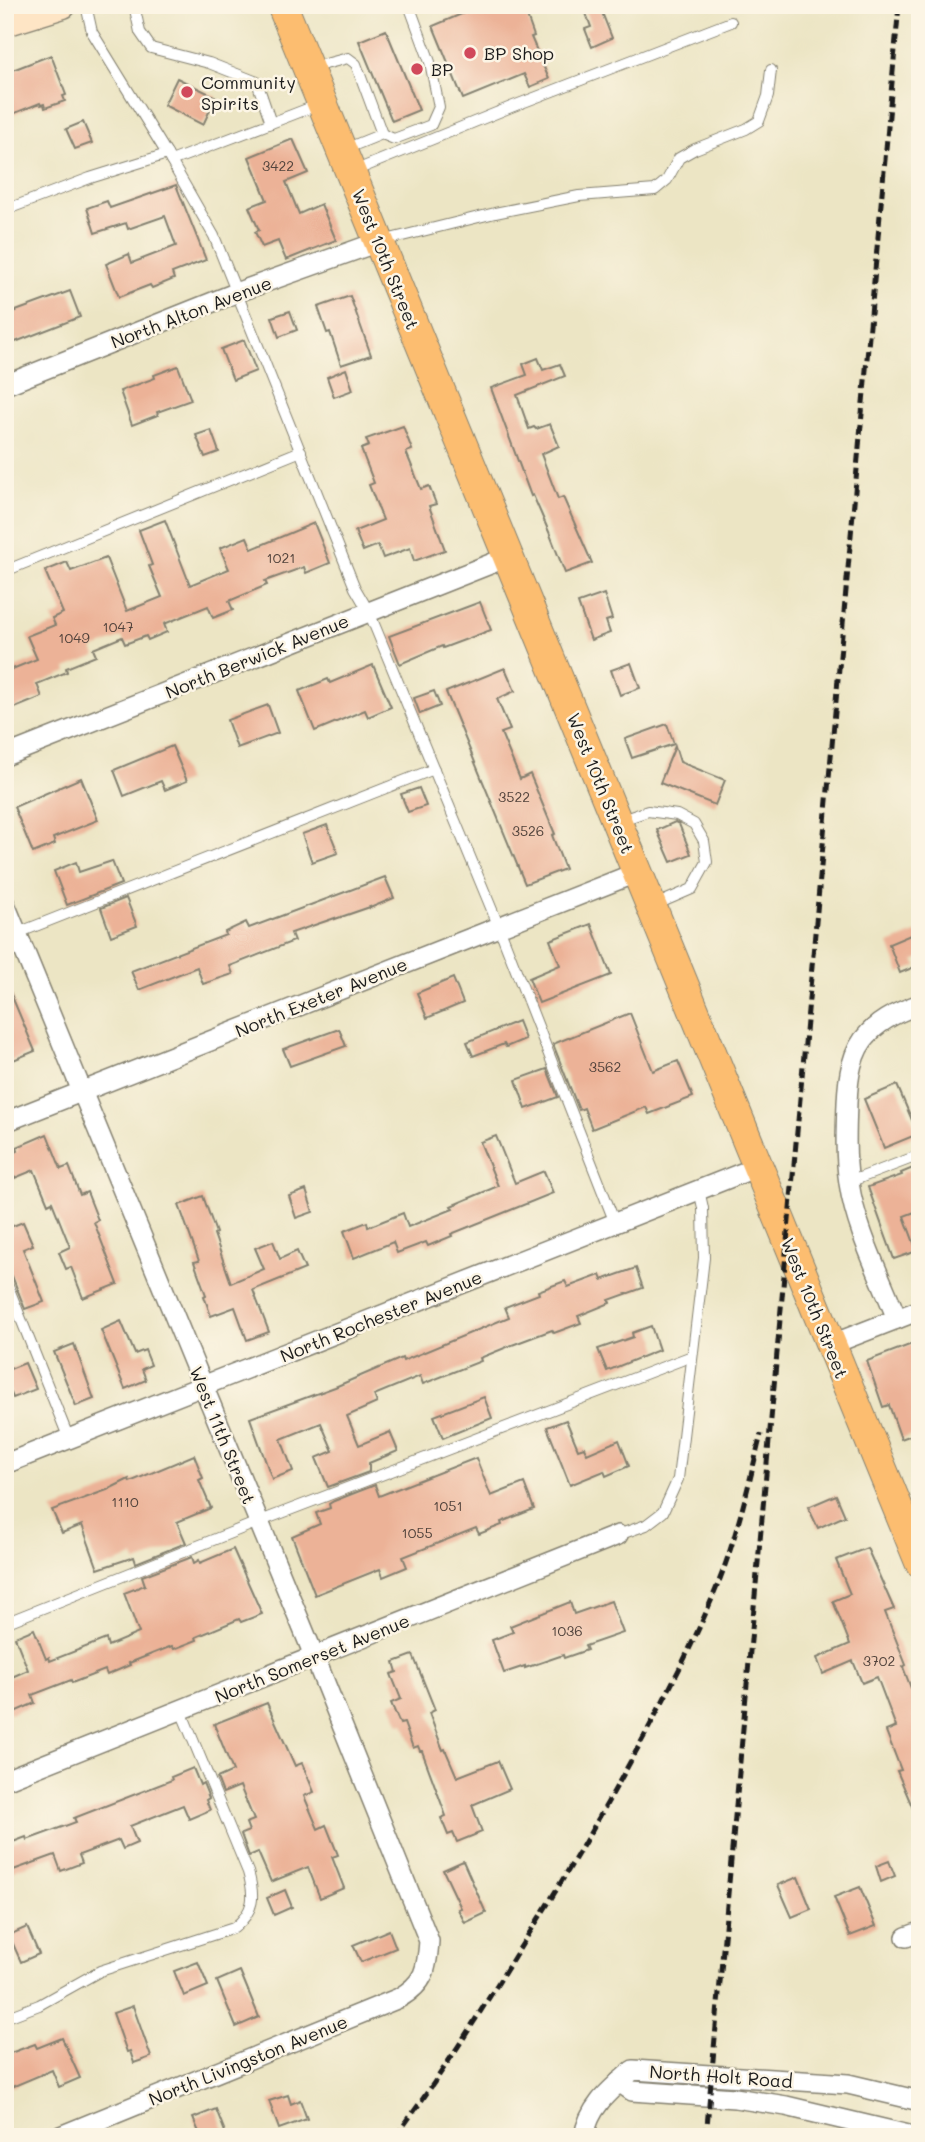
<svg xmlns="http://www.w3.org/2000/svg" width="925" height="2142" font-family="Mali,sans-serif">
<style>
.building{fill:#ecb297}
.lines{fill:none;stroke-linecap:round;stroke-linejoin:round}
.lane-casing{stroke:#848070;stroke-width:12}
.street-casing{stroke:#848070;stroke-width:22}
.secondary-casing{stroke:#848070;stroke-width:29}
.primary-casing{stroke:#848070;stroke-width:32}
.lane{stroke:#fff;stroke-width:10}
.street{stroke:#fff;stroke-width:19}
.secondary{stroke:#fee5c5;stroke-width:26}
.primary{stroke:#fcbd6f;stroke-width:30}
.rail{stroke:#1c1c1c;stroke-width:5;stroke-dasharray:10 5;stroke-linecap:butt}
.poi-dot{fill:#d1495b;stroke:#fcf5e5;stroke-width:2.5}
.labels{text-anchor:middle;dominant-baseline:central;stroke-width:5;stroke-linejoin:round;paint-order:stroke}
.number-label{font-size:14px;fill:#50423b}
.poi-label{font-size:18px;fill:#1c1c1c;stroke:#fcf5e5;text-anchor:start}
.street-label{font-size:18px;fill:#1c1c1c;stroke:#fcf5e5}
</style>
<rect width="100%" height="100%" fill="#fcf5e5"/>
<filter id="ink" filterUnits="userSpaceOnUse"><feTurbulence type="fractalNoise" baseFrequency=".0143" numOctaves="2"/><feDisplacementMap in="SourceGraphic" scale="14" xChannelSelector="R" yChannelSelector="G"/><feConvolveMatrix kernelMatrix="1 2 1 2 8 2 1 2 1" color-interpolation-filters="sRGB"/></filter>
<filter id="wash" filterUnits="userSpaceOnUse"><feTurbulence type="fractalNoise" baseFrequency=".00686" numOctaves="4" result="noise"/><feDisplacementMap in="SourceGraphic" scale="28" xChannelSelector="R" yChannelSelector="G"/><feGaussianBlur stdDeviation="1.57" result="paint"/><feColorMatrix in="noise" values="0 0 0 0 0 0 0 0 0 0 0 0 0 0 0 0 0 1.4 0 .05"/><feComposite in="paint" operator="in"/></filter>
<g filter="url(#wash)">
<rect width="100%" height="100%" fill="#ece5c4"/>
<g id="blocks">
<g class="building">
<polygon points="483,5 523,5 534,36 531,37 549,79 530,87 524,74 463,99 433,26"/>
<polygon points="583,5 599,5 612,38 592,47 585,29 591,27"/>
<polygon points="386,30 419,110 392,121 359,41"/>
<polygon points="51,55 66,95 63,96 65,101 45,108 44,104 41,105 40,103 5,117 5,73"/>
<polygon points="177,78 216,97 203,125 164,105"/>
<polygon points="83,122 92,143 75,149 66,129"/>
<polygon points="293,139 308,173 286,182 299,214 321,204 336,240 286,260 278,241 262,247 255,232 259,230 249,207 267,200 249,157"/>
<polygon points="176,185 206,260 172,273 174,279 152,288 150,285 119,297 106,264 129,254 132,263 176,246 165,216 128,229 126,223 95,233 87,208 107,201 110,208"/>
<polygon points="70,291 80,317 5,346 5,315"/>
<polygon points="350,296 371,355 341,365 330,332 327,333 318,307"/>
<polygon points="290,311 297,330 279,337 272,317"/>
<polygon points="244,340 256,371 233,380 221,349"/>
<polygon points="538,358 543,370 560,364 565,376 517,395 529,429 534,427 536,429 550,424 559,446 541,454 558,499 563,497 592,563 565,573 549,532 533,495 531,496 491,388 527,375 523,364"/>
<polygon points="178,366 191,400 157,412 158,415 132,425 120,391 155,378 154,375"/>
<polygon points="346,369 353,390 334,397 327,377"/>
<polygon points="403,426 412,450 406,452 421,489 429,486 436,504 429,506 445,550 414,561 410,548 383,558 378,545 363,551 355,531 383,520 369,485 374,483 361,449 369,446 366,439"/>
<polygon points="211,430 219,452 205,457 196,435"/>
<polygon points="165,520 190,585 229,569 220,548 247,537 252,549 314,523 330,563 306,573 304,567 265,581 267,585 229,601 233,610 213,618 208,606 164,624 167,632 148,640 146,636 125,644 122,637 93,649 96,656 66,668 67,672 37,684 42,697 5,712 5,672 37,659 27,636 55,625 52,618 63,613 45,571 67,562 71,571 106,558 127,611 162,597 149,566 152,565 139,530"/>
<polygon points="604,594 612,619 606,621 610,633 591,640 578,603"/>
<polygon points="480,602 491,630 443,648 442,646 400,664 389,636"/>
<polygon points="631,663 640,688 620,695 611,670"/>
<polygon points="373,665 391,707 368,717 365,710 315,731 299,691 328,679 330,683"/>
<polygon points="505,668 515,691 497,699 510,730 501,733 520,779 530,774 555,834 552,835 565,869 525,884 446,692"/>
<polygon points="434,691 440,706 420,714 414,698"/>
<polygon points="268,705 278,733 237,748 227,720"/>
<polygon points="667,724 674,744 632,758 625,739"/>
<polygon points="172,746 187,781 165,790 161,781 124,796 114,770"/>
<polygon points="675,746 680,762 725,780 715,805 660,783"/>
<polygon points="81,778 98,820 53,838 55,844 33,853 14,807"/>
<polygon points="419,788 426,806 408,812 401,794"/>
<polygon points="675,822 679,824 691,854 671,862 657,830"/>
<polygon points="327,825 338,853 312,862 302,834"/>
<polygon points="112,861 121,884 67,905 54,871 76,862 79,872"/>
<polygon points="385,877 394,898 370,908 370,907 335,919 335,918 291,933 294,941 230,966 233,974 203,984 197,967 139,990 131,971 226,935 225,932 246,922 249,928"/>
<polygon points="126,898 137,926 111,936 101,908"/>
<polygon points="591,924 611,975 539,1003 529,978 560,965 550,940"/>
<polygon points="920,931 920,958 914,961 917,966 900,973 889,944"/>
<polygon points="453,978 463,1003 427,1018 417,993"/>
<polygon points="5,980 35,1051 11,1061 5,1046"/>
<polygon points="630,1013 653,1071 678,1061 693,1097 649,1114 646,1107 592,1129 584,1108 579,1110 553,1044"/>
<polygon points="518,1021 525,1039 506,1047 504,1044 473,1056 467,1042"/>
<polygon points="339,1029 346,1046 290,1066 283,1049"/>
<polygon points="547,1069 558,1097 526,1109 516,1080"/>
<polygon points="897,1085 918,1134 884,1148 864,1099"/>
<polygon points="47,1134 61,1169 69,1166 80,1195 87,1192 98,1220 94,1222 118,1284 83,1298 71,1267 66,1269 59,1252 70,1247 52,1202 48,1204 34,1170 5,1182 5,1156 18,1151 17,1147"/>
<polygon points="496,1136 515,1183 544,1171 553,1193 451,1234 452,1236 428,1246 426,1242 397,1253 393,1242 354,1258 344,1231 367,1222 368,1227 403,1213 408,1227 453,1209 451,1206 498,1186 480,1142"/>
<polygon points="920,1165 920,1210 904,1216 917,1251 894,1259 868,1187 902,1175 901,1173"/>
<polygon points="306,1190 313,1212 296,1218 289,1196"/>
<polygon points="203,1196 216,1233 214,1234 231,1283 264,1269 255,1248 273,1241 280,1259 297,1251 305,1269 253,1290 269,1332 247,1340 235,1307 211,1316 204,1296 206,1295 194,1262 199,1261 179,1205"/>
<polygon points="23,1222 33,1245 23,1249 44,1302 25,1309 12,1276 5,1272 5,1229"/>
<polygon points="636,1268 643,1288 609,1300 610,1303 578,1316 581,1323 554,1333 552,1330 512,1345 480,1358 481,1361 423,1384 420,1376 374,1395 377,1403 347,1416 359,1445 390,1432 398,1451 369,1463 369,1472 328,1487 316,1458 333,1451 321,1423 281,1439 293,1471 272,1479 250,1418 335,1387 402,1358 403,1361 509,1317 505,1307 539,1294 538,1291 565,1281 568,1287 600,1275 602,1280"/>
<polygon points="121,1321 135,1354 145,1350 151,1365 142,1369 146,1380 125,1389 101,1330"/>
<polygon points="651,1326 659,1350 607,1371 598,1349 633,1337 632,1333"/>
<polygon points="74,1344 94,1399 76,1406 54,1352"/>
<polygon points="912,1344 920,1365 920,1432 901,1439 889,1405 883,1407 867,1361"/>
<polygon points="25,1363 36,1389 13,1398 5,1379 5,1371"/>
<polygon points="484,1397 492,1418 443,1438 434,1416"/>
<polygon points="566,1420 578,1449 584,1447 587,1454 619,1440 629,1466 606,1476 604,1471 570,1485 547,1427"/>
<polygon points="194,1455 203,1478 199,1480 211,1508 177,1522 186,1543 136,1563 134,1557 98,1569 82,1525 62,1533 52,1510 107,1490 129,1479 130,1482"/>
<polygon points="476,1458 491,1496 524,1483 534,1509 501,1522 502,1525 479,1534 476,1528 403,1557 407,1567 383,1577 380,1569 315,1595 292,1536 320,1524 316,1513 330,1508 329,1504 334,1501 375,1485 379,1496"/>
<polygon points="836,1495 845,1516 818,1528 808,1507"/>
<polygon points="867,1548 894,1609 885,1612 906,1665 903,1667 920,1712 920,1825 897,1771 901,1770 886,1731 896,1727 877,1677 862,1683 853,1661 823,1674 817,1658 850,1644 833,1601 850,1594 836,1560"/>
<polygon points="233,1549 262,1614 241,1622 239,1619 196,1637 197,1640 174,1649 172,1646 129,1663 130,1665 107,1675 105,1670 72,1683 71,1680 32,1695 35,1703 10,1714 5,1703 5,1680 28,1670 15,1637 34,1629 46,1659 49,1657 50,1661 106,1639 108,1646 139,1633 124,1593 145,1585 142,1576 192,1557 194,1563 199,1560 200,1563"/>
<polygon points="611,1601 623,1633 585,1646 587,1650 564,1658 563,1655 525,1668 525,1666 504,1673 492,1640 513,1632 510,1626 570,1602 574,1614"/>
<polygon points="413,1655 435,1710 429,1713 443,1750 445,1749 457,1777 498,1761 510,1789 472,1805 482,1832 457,1842 453,1833 448,1835 441,1818 446,1816 422,1751 420,1751 418,1746 413,1748 404,1723 400,1724 391,1703 401,1699 391,1674 397,1672 394,1662"/>
<polygon points="267,1703 295,1766 302,1763 314,1792 304,1796 318,1829 326,1825 338,1855 332,1857 344,1888 320,1898 308,1867 271,1882 258,1852 249,1856 241,1834 249,1831 246,1823 254,1820 240,1786 223,1793 217,1778 233,1771 214,1724"/>
<polygon points="193,1768 200,1785 203,1783 209,1798 206,1800 210,1810 189,1819 183,1805 130,1826 137,1843 123,1849 119,1840 79,1855 82,1863 61,1871 55,1855 5,1873 5,1845 26,1837 27,1840 76,1822 74,1818 172,1780 171,1777"/>
<polygon points="463,1861 486,1913 465,1923 458,1909 461,1908 443,1870"/>
<polygon points="889,1861 895,1876 881,1882 876,1866"/>
<polygon points="798,1877 811,1909 792,1917 778,1885"/>
<polygon points="860,1887 876,1926 850,1936 834,1897"/>
<polygon points="285,1890 292,1907 274,1915 267,1898"/>
<polygon points="27,1927 39,1954 21,1962 9,1935"/>
<polygon points="389,1930 396,1948 361,1962 353,1945"/>
<polygon points="198,1962 208,1986 184,1996 174,1971"/>
<polygon points="240,1971 259,2017 236,2027 217,1981"/>
<polygon points="133,2006 151,2057 134,2063 130,2051 127,2052 113,2013"/>
<polygon points="62,2038 80,2078 59,2087 52,2070 12,2087 5,2070 5,2055 35,2044 37,2048"/>
<polygon points="288,2095 291,2104 300,2100 307,2119 279,2129 269,2101"/>
<polygon points="216,2109 227,2137 201,2137 193,2118"/>
</g>
</g>
</g>
<g filter="url(#ink)">
<use href="#blocks" fill-opacity="0" stroke="#848070" stroke-width="2"/>
<g class="lines">
<defs>
<g id="lane">
<polyline points="86,5 92,32 167,154 214,236 355,588 369,612 499,927 615,1223"/>
<polyline points="134,5 140,32 151,48 209,63 257,82 271,123 320,104"/>
<polyline points="310,68 348,58 356,64 382,134 345,149"/>
<polyline points="382,134 394,139 431,125 439,107 430,62 409,5"/>
<polyline points="171,161 271,123"/>
<polyline points="354,171 511,107 731,22"/>
<polyline points="5,210 90,178 167,154"/>
<polyline points="382,241 495,213 579,196 655,190 667,180 679,158 695,149 746,129 759,121 768,96 771,70"/>
<polyline points="5,571 301,451"/>
<polyline points="619,821 648,811 677,815 694,824 704,841 707,862 692,889 655,905"/>
<polyline points="5,938 434,769"/>
<polyline points="849,1182 920,1155"/>
<polyline points="5,1279 69,1439"/>
<polyline points="618,1535 646,1525 663,1512 678,1479 704,1258 703,1208 699,1190"/>
<polyline points="5,1623 258,1522 692,1356"/>
<path d="M5,2018L39,2005L100,1971L234,1928C255,1911 255,1896 248,1872L181,1711"/>
</g>
<g id="street">
<polyline points="5,385 238,292 378,242"/>
<polyline points="5,756 508,557"/>
<path d="M5,904L315,1658L429,1941C427,1969 425,1983 399,1998L58,2137"/>
<polyline points="5,1122 638,872"/>
<path d="M897,1319C880,1275 856,1230 849,1183C845,1156 846,1130 847,1103C848,1078 851,1051 869,1033C883,1018 901,1011 920,1004"/>
<polyline points="830,1345 920,1310"/>
<polyline points="5,1464 757,1167"/>
<polyline points="5,1780 618,1535"/>
<polyline points="906,1937 920,1932"/>
<polyline points="619,2082 632,2091 735,2098 786,2106 917,2137"/>
<path d="M584,2137C588,2107 611,2089 633,2070L848,2084L920,2101"/>
</g>
<polyline id="secondary" points="5,23 63,5"/>
<polyline id="primary" points="282,5 920,1562"/>
</defs>
<use href="#lane" class="lane-casing"/>
<use href="#street" class="street-casing"/>
<use href="#secondary" class="secondary-casing"/>
<use href="#primary" class="primary-casing"/>
<use href="#lane" class="lane"/>
<use href="#street" class="street"/>
<use href="#secondary" class="secondary"/>
<use href="#primary" class="primary"/>
<g class="rail">
<path d="M395,2137C442,2075 482,2009 523,1943C567,1875 607,1805 646,1733C674,1680 702,1627 723,1571C739,1526 750,1480 761,1434"/>
<polyline points="706,2137 899,5"/>
</g>
</g>
</g>
<g class="poi-dot">
<circle cx="470" cy="53" r="7"/>
<circle cx="417" cy="69" r="7"/>
<circle cx="187" cy="92" r="7"/>
</g>
<g class="labels">
<g class="number-label">
<text x="278" y="165">3422</text>
<text x="281" y="557">1021</text>
<text x="118" y="626">1047</text>
<text x="74" y="637">1049</text>
<text x="514" y="796">3522</text>
<text x="528" y="830">3526</text>
<text x="605" y="1066">3562</text>
<text x="125" y="1501">1110</text>
<text x="448" y="1505">1051</text>
<text x="417" y="1532">1055</text>
<text x="567" y="1630">1036</text>
<text x="879" y="1660">3702</text>
</g>
<g class="poi-label">
<text x="484" y="53">BP Shop</text>
<text x="431" y="69">BP</text>
<text x="201" y="82">Community<tspan x="201" dy="21">Spirits</tspan></text>
</g>
<g class="street-label">
<text transform="translate(386 259) rotate(68)">West 10th Street</text>
<text transform="translate(191 312) rotate(-21)">North Alton Avenue</text>
<text transform="translate(257 656) rotate(-22)">North Berwick Avenue</text>
<text transform="translate(601 783) rotate(68)">West 10th Street</text>
<text transform="translate(321 997) rotate(-22)">North Exeter Avenue</text>
<text transform="translate(815 1308) rotate(68)">West 10th Street</text>
<text transform="translate(381 1316) rotate(-22)">North Rochester Avenue</text>
<text transform="translate(223 1435) rotate(68)">West 11th Street</text>
<text transform="translate(312 1658) rotate(-22)">North Somerset Avenue</text>
<text transform="translate(248 2060) rotate(-22)">North Livingston Avenue</text>
<text transform="translate(721 2076) rotate(4)">North Holt Road</text>
</g>
</g>
<rect width="925" height="2142" fill="none" stroke="#fcf5e5" stroke-width="28"/>
</svg>
